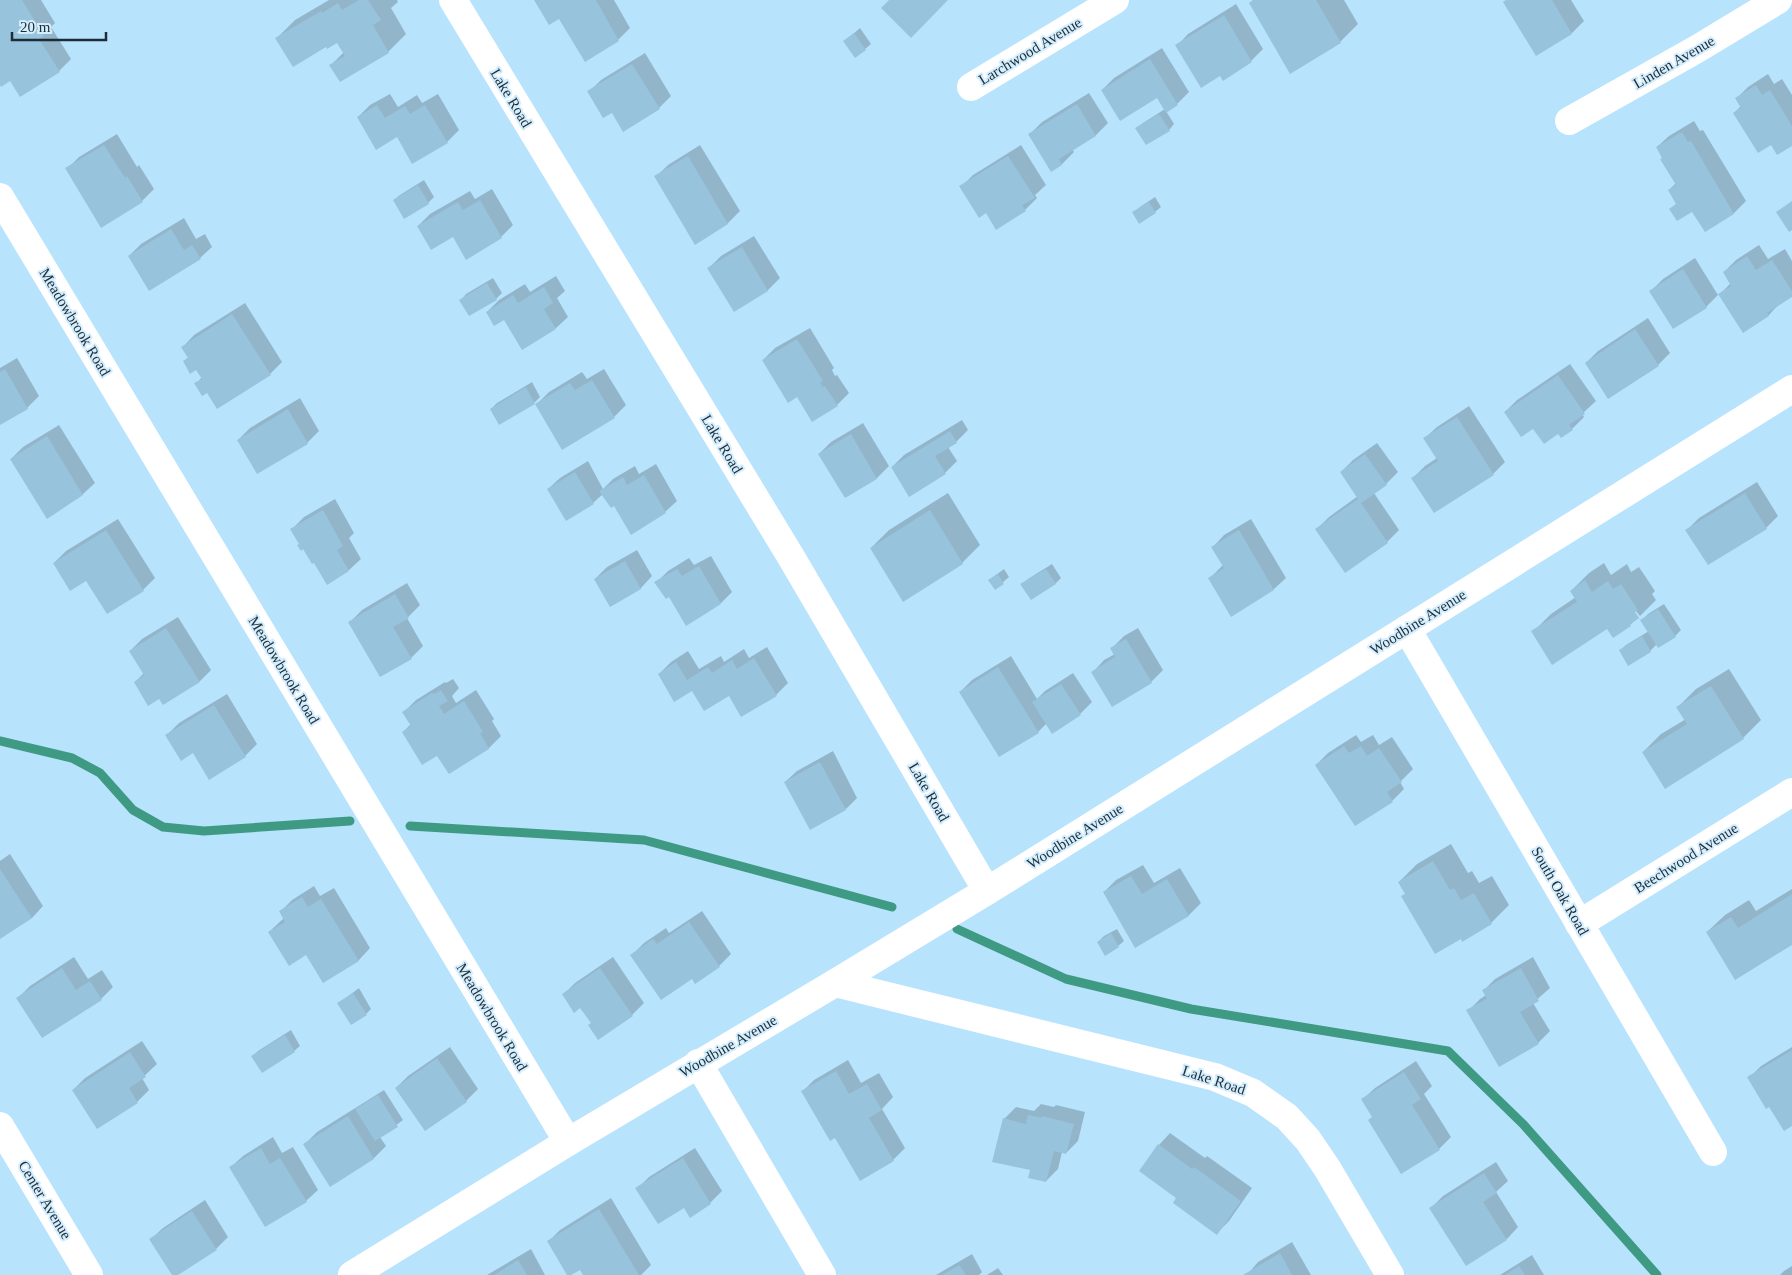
<svg xmlns="http://www.w3.org/2000/svg" width="1792" height="1275" font-family="Georgia,serif">
<style>
.shadow{fill:#0003}
.lines{fill:none;stroke-linecap:round;stroke-linejoin:round}
.stream{stroke:#3f9a84;stroke-width:9}
.building{fill:#98c3dc}
.street{stroke:#fff;stroke-width:28}
.labels{text-anchor:middle;dominant-baseline:central;stroke-width:4;stroke-linejoin:round;paint-order:stroke}
.street-label{font-size:15px;fill:#1c2d37;stroke:#d4eefe}
</style>
<rect width="100%" height="100%" fill="#b8e3fd"/>
<g class="shadow">
<polygon points="0,0 41,0 55,23 51,27 71,59 59,71 0,82"/>
<polygon points="329,0 397,0 398,2 391,8 406,34 388,52 331,65 344,52 337,41 327,46 277,38 295,20"/>
<polygon points="536,0 614,0 630,28 618,40 559,17"/>
<polygon points="1253,0 1344,0 1358,24 1340,42 1250,3"/>
<polygon points="1507,0 1571,0 1584,21 1572,33 1536,55"/>
<polygon points="1236,4 1263,49 1251,61 1221,74 1177,46 1188,34"/>
<polygon points="860,28 871,44 865,49 845,41"/>
<polygon points="1162,48 1189,92 1177,104 1166,111 1174,124 1169,130 1137,128 1143,123 1165,109 1158,96 1102,90 1114,78"/>
<polygon points="645,53 671,96 659,108 612,111 589,92 601,80"/>
<polygon points="1768,74 1774,84 1782,79 1792,95 1792,144 1772,143 1734,113 1741,106 1736,99 1748,87"/>
<polygon points="1089,93 1108,123 1096,135 1072,149 1074,152 1062,164 1052,170 1030,134 1042,122"/>
<polygon points="390,94 398,107 417,95 422,103 438,94 459,130 447,142 397,136 358,117 370,105"/>
<polygon points="1694,121 1700,131 1703,130 1746,201 1734,213 1705,231 1693,210 1671,209 1677,203 1669,190 1676,183 1657,147 1669,136"/>
<polygon points="117,134 137,167 139,165 154,189 142,201 67,169 79,157"/>
<polygon points="700,145 740,211 728,223 695,243 656,177 668,165"/>
<polygon points="1021,145 1046,185 1035,195 1037,198 1025,210 987,212 961,187 973,175"/>
<polygon points="424,180 434,197 428,203 404,217 394,200 400,195"/>
<polygon points="492,189 513,225 501,237 454,235 418,226 430,214 470,191 475,199"/>
<polygon points="1155,197 1161,207 1155,212 1134,212 1140,207"/>
<polygon points="184,218 196,239 205,234 212,247 200,258 129,256 141,244"/>
<polygon points="754,236 780,278 768,290 735,310 709,268 721,256"/>
<polygon points="1759,245 1768,259 1785,249 1792,261 1792,295 1780,303 1769,315 1743,331 1720,294 1731,283 1724,272 1736,260"/>
<polygon points="1695,258 1718,295 1706,307 1651,291 1663,279"/>
<polygon points="556,276 565,291 557,298 568,317 556,328 504,318 487,312 499,300 525,284 530,292"/>
<polygon points="493,278 502,293 496,299 461,300 466,294"/>
<polygon points="245,303 282,362 270,374 207,391 196,384 202,377 197,369 184,361 189,357 183,347 194,335"/>
<polygon points="1648,318 1670,353 1658,365 1608,397 1586,363 1598,351"/>
<polygon points="810,328 834,368 832,370 835,376 837,375 849,393 837,405 797,395 763,360 775,348"/>
<polygon points="17,358 39,396 27,408 0,424 0,368"/>
<polygon points="1570,364 1596,401 1582,414 1584,417 1572,429 1562,436 1559,432 1534,427 1505,412 1517,400"/>
<polygon points="604,369 626,405 614,417 537,404 549,392 582,372 587,379"/>
<polygon points="532,382 540,397 535,402 500,423 491,409 497,403"/>
<polygon points="300,398 319,431 307,443 258,472 238,440 250,428"/>
<polygon points="1469,406 1505,462 1493,474 1413,478 1425,466 1437,458 1425,438 1437,427"/>
<polygon points="962,420 968,430 956,442 948,447 957,461 945,473 892,467 904,455"/>
<polygon points="863,423 889,466 877,478 845,497 819,454 831,442"/>
<polygon points="59,425 95,483 83,494 47,517 11,459 23,447"/>
<polygon points="1377,443 1398,472 1386,484 1374,493 1399,530 1387,542 1317,529 1329,517 1358,496 1341,472 1353,460"/>
<polygon points="588,461 603,489 613,479 635,466 639,474 656,464 677,501 665,512 615,505 603,494 593,503 548,489 560,478"/>
<polygon points="1757,482 1778,516 1766,528 1687,530 1699,518"/>
<polygon points="948,493 980,545 962,563 871,548 889,530"/>
<polygon points="335,499 354,533 349,538 361,559 349,570 315,562 300,544 292,529 304,517"/>
<polygon points="118,519 155,578 143,590 86,579 54,563 66,551"/>
<polygon points="1251,519 1286,578 1274,589 1231,615 1210,578 1223,565 1213,547 1224,535"/>
<polygon points="637,550 652,576 641,588 611,606 595,579 607,567"/>
<polygon points="711,556 732,592 721,603 669,595 656,583 668,571 689,558 694,565"/>
<polygon points="1604,563 1611,575 1627,564 1631,572 1639,567 1655,591 1652,594 1656,600 1640,616 1632,606 1636,617 1639,617 1630,625 1613,636 1607,628 1533,632 1551,614 1576,597 1571,591 1589,573"/>
<polygon points="1052,564 1061,578 1056,583 1031,599 1022,585 1028,579"/>
<polygon points="1004,569 1009,577 995,589 989,580"/>
<polygon points="407,583 420,605 407,618 423,646 411,658 350,622 362,610"/>
<polygon points="1664,604 1681,630 1675,636 1657,644 1650,651 1628,664 1620,651 1626,645 1649,631 1642,620 1648,614"/>
<polygon points="178,617 211,670 199,682 159,698 135,682 144,673 130,651 142,639"/>
<polygon points="1138,628 1163,670 1151,682 1093,672 1104,660 1115,654 1112,648 1124,636"/>
<polygon points="767,647 788,683 776,695 729,695 693,689 659,674 671,662 688,651 699,669 721,656 724,662 744,649 749,658"/>
<polygon points="1011,656 1037,699 1045,691 1073,673 1092,702 1080,714 1052,732 1047,723 1038,732 960,692 972,680"/>
<polygon points="1729,669 1761,720 1743,738 1643,752 1661,734 1686,719 1678,707 1696,689"/>
<polygon points="453,679 459,688 452,696 456,703 476,690 494,719 492,721 501,736 489,748 449,773 438,754 403,732 411,724 404,712 416,700 445,682 446,683"/>
<polygon points="227,694 257,744 245,756 210,778 194,751 167,735 179,723"/>
<polygon points="1356,735 1361,742 1373,735 1379,745 1392,737 1413,769 1400,782 1404,789 1392,801 1316,765 1328,753"/>
<polygon points="833,751 857,798 846,809 785,782 797,771"/>
<polygon points="1451,844 1468,873 1472,871 1479,883 1492,876 1509,905 1491,923 1403,896 1406,893 1399,882 1417,864"/>
<polygon points="10,854 43,906 32,918 0,938 0,861"/>
<polygon points="1143,865 1154,883 1180,868 1201,903 1189,915 1135,946 1104,892 1116,880"/>
<polygon points="314,886 320,896 334,888 370,948 359,960 323,982 306,954 269,932 284,918 280,912 292,900"/>
<polygon points="1792,889 1792,943 1707,932 1725,915 1749,900 1756,911"/>
<polygon points="702,911 731,954 719,966 692,977 632,955 644,943 666,928 669,933"/>
<polygon points="1117,929 1124,941 1118,946 1098,942 1104,936"/>
<polygon points="74,957 88,979 102,970 113,987 101,999 18,998 30,986"/>
<polygon points="613,957 644,1003 632,1015 592,1023 581,1007 563,995 575,983"/>
<polygon points="1533,957 1550,988 1533,1003 1550,1031 1538,1043 1468,1011 1480,999 1486,995 1483,991 1495,979"/>
<polygon points="359,988 371,1009 366,1014 339,1003"/>
<polygon points="291,1030 300,1046 294,1051 253,1056 258,1051"/>
<polygon points="142,1041 157,1064 142,1078 149,1090 137,1102 97,1127 73,1090 85,1078"/>
<polygon points="450,1047 478,1089 466,1101 396,1088 408,1076"/>
<polygon points="1792,1047 1792,1125 1769,1105 1749,1078 1761,1066"/>
<polygon points="848,1060 861,1083 879,1073 893,1097 882,1109 905,1148 893,1160 836,1136 802,1092 814,1080"/>
<polygon points="1416,1061 1432,1086 1424,1094 1451,1137 1439,1149 1373,1116 1363,1099 1375,1088"/>
<polygon points="384,1090 403,1120 380,1137 386,1146 374,1158 331,1185 305,1144 317,1132"/>
<polygon points="1041,1104 1054,1107 1056,1105 1085,1112 1078,1141 1066,1153 1062,1152 1058,1169 1046,1181 1031,1169 1004,1119 1016,1107 1034,1111"/>
<polygon points="1170,1133 1205,1158 1207,1156 1252,1188 1229,1221 1217,1233 1178,1197 1159,1145"/>
<polygon points="273,1137 282,1153 293,1147 318,1190 306,1201 231,1167 243,1156"/>
<polygon points="695,1148 722,1191 710,1203 637,1189 649,1177"/>
<polygon points="1496,1162 1508,1181 1496,1192 1518,1227 1507,1239 1431,1208 1443,1196"/>
<polygon points="611,1198 651,1265 641,1275 585,1275 581,1268 569,1275 548,1242 560,1230"/>
<polygon points="205,1200 228,1237 216,1249 176,1275 173,1275 151,1239 163,1228"/>
<polygon points="1292,1242 1311,1275 1247,1275 1258,1262"/>
<polygon points="531,1249 545,1275 487,1275"/>
<polygon points="972,1254 982,1272 979,1275 936,1275"/>
<polygon points="1532,1255 1544,1275 1500,1275"/>
<polygon points="1792,1266 1792,1275 1780,1275 1784,1271"/>
<polygon points="998,1268 1003,1275 987,1275"/>
</g>
<g class="lines">
<g class="stream">
<polyline points="0,741 72,758 100,773 133,810 163,827 204,831 350,821"/>
<polyline points="410,826 644,840 892,907"/>
<polyline points="957,929 1066,979 1191,1009 1448,1051 1523,1124 1657,1275"/>
</g>
</g>
<g class="building">
<polygon points="0,0 22,0 44,36 39,39 60,72 20,97 10,81 1,87 0,85"/>
<polygon points="359,0 368,0 381,20 373,25 389,53 340,82 329,65 345,56 337,43 327,49 326,47 293,67 275,38 321,11 322,13 338,3 342,10"/>
<polygon points="534,0 596,0 619,41 585,62 559,19 549,25"/>
<polygon points="889,0 948,0 911,38 881,8"/>
<polygon points="1254,0 1316,0 1341,43 1290,74 1249,3"/>
<polygon points="1506,0 1552,0 1572,34 1536,56 1503,2"/>
<polygon points="1224,15 1252,62 1223,81 1220,76 1201,88 1175,45"/>
<polygon points="854,33 866,50 855,58 843,41"/>
<polygon points="1150,59 1178,105 1166,113 1157,98 1120,121 1101,90"/>
<polygon points="632,64 660,109 623,132 612,113 603,118 587,91"/>
<polygon points="1756,85 1762,95 1770,90 1792,126 1792,146 1777,155 1771,145 1758,153 1733,113 1741,108 1735,98"/>
<polygon points="1077,104 1096,136 1059,159 1062,165 1051,172 1028,134"/>
<polygon points="377,105 385,118 405,106 410,114 425,105 448,143 412,164 397,137 376,150 357,117"/>
<polygon points="1159,114 1170,131 1146,145 1135,128"/>
<polygon points="1682,132 1688,142 1691,141 1734,214 1705,232 1692,212 1677,221 1669,209 1676,204 1668,190 1676,185 1660,159 1662,158 1656,147"/>
<polygon points="104,145 125,178 127,176 143,202 101,228 65,168"/>
<polygon points="688,156 728,224 695,245 654,176"/>
<polygon points="1008,156 1035,198 1022,205 1026,211 996,230 986,213 979,218 959,186"/>
<polygon points="418,185 429,204 404,219 393,200"/>
<polygon points="480,200 502,238 466,260 453,237 431,250 417,226 458,202 463,210"/>
<polygon points="1792,201 1792,230 1789,232 1776,212"/>
<polygon points="1149,202 1156,213 1139,224 1132,212"/>
<polygon points="171,229 184,250 192,245 201,259 149,291 128,256"/>
<polygon points="742,247 768,291 734,312 707,268"/>
<polygon points="1747,256 1756,270 1772,260 1792,291 1792,297 1767,313 1769,316 1743,333 1718,294 1731,286 1723,272"/>
<polygon points="1683,269 1707,308 1673,329 1649,291"/>
<polygon points="487,283 497,300 469,316 459,300"/>
<polygon points="544,287 553,303 544,309 556,329 522,350 504,320 494,326 486,312 513,295 518,303"/>
<polygon points="232,314 271,375 217,409 207,393 202,396 194,383 202,379 196,370 190,374 183,361 188,358 181,347"/>
<polygon points="1635,329 1659,366 1608,399 1585,363"/>
<polygon points="797,339 823,381 820,383 823,387 825,386 838,406 812,422 797,397 788,403 762,360"/>
<polygon points="5,369 28,409 0,425 0,372"/>
<polygon points="1558,375 1585,414 1569,425 1573,430 1561,438 1558,434 1544,444 1533,429 1521,437 1504,412"/>
<polygon points="592,380 615,418 562,450 535,404 570,383 575,390"/>
<polygon points="526,387 535,404 499,425 490,409"/>
<polygon points="288,409 308,444 257,474 237,440"/>
<polygon points="1457,417 1494,475 1434,513 1411,478 1438,461 1423,438"/>
<polygon points="950,431 957,443 935,456 946,474 909,497 891,467"/>
<polygon points="851,434 877,479 845,498 818,454"/>
<polygon points="47,436 83,495 47,519 10,459"/>
<polygon points="1365,454 1387,485 1361,503 1388,543 1345,573 1315,529 1358,499 1340,472"/>
<polygon points="575,472 594,504 566,521 547,489"/>
<polygon points="644,475 666,513 631,535 614,506 611,508 599,491 623,477 627,485"/>
<polygon points="1745,493 1767,529 1708,565 1685,530"/>
<polygon points="323,510 343,546 337,550 349,571 327,585 314,563 312,564 303,549 301,551 297,545 299,544 290,529"/>
<polygon points="930,510 963,564 903,602 870,548"/>
<polygon points="106,530 144,591 107,614 86,581 70,591 53,563"/>
<polygon points="1239,530 1274,590 1231,617 1208,578 1224,568 1211,547"/>
<polygon points="625,561 641,589 610,607 594,579"/>
<polygon points="699,566 721,604 686,626 669,597 666,599 654,582 677,569 682,576"/>
<polygon points="1046,569 1056,584 1031,600 1020,584"/>
<polygon points="998,574 1004,584 995,590 988,580"/>
<polygon points="1585,580 1592,592 1608,581 1613,589 1621,584 1638,610 1635,612 1639,618 1630,624 1631,626 1613,638 1607,629 1552,665 1531,631 1577,602 1570,591"/>
<polygon points="395,594 409,618 393,627 412,659 380,677 348,622"/>
<polygon points="1658,609 1676,637 1658,648 1640,620"/>
<polygon points="166,628 200,682 163,705 159,699 148,706 134,682 144,675 129,651"/>
<polygon points="1642,636 1651,652 1628,666 1619,650"/>
<polygon points="1126,639 1152,683 1112,707 1091,672 1115,657 1110,648"/>
<polygon points="754,658 777,696 741,717 729,696 704,711 692,691 674,702 658,674 676,662 687,680 708,667 712,673 732,660 737,669"/>
<polygon points="998,667 1039,733 999,757 959,692"/>
<polygon points="1061,684 1081,715 1052,734 1032,702"/>
<polygon points="1711,686 1744,739 1665,789 1642,752 1687,724 1676,707"/>
<polygon points="441,690 448,701 439,706 444,714 464,701 483,732 480,733 489,749 449,774 437,756 422,765 402,732 411,726 402,712 432,693 434,694"/>
<polygon points="214,705 246,757 209,780 193,753 181,761 165,735"/>
<polygon points="1344,746 1349,753 1361,746 1367,756 1379,748 1402,782 1387,792 1393,802 1355,826 1315,765"/>
<polygon points="820,762 846,810 810,830 784,782"/>
<polygon points="1433,861 1450,890 1454,888 1461,900 1474,893 1492,924 1462,942 1461,939 1435,954 1401,896 1405,894 1398,882"/>
<polygon points="0,869 32,918 0,939"/>
<polygon points="1131,876 1142,894 1167,879 1189,916 1135,948 1103,892"/>
<polygon points="1792,894 1792,945 1735,980 1706,932 1731,917 1738,928"/>
<polygon points="302,897 308,907 321,899 359,961 323,983 306,955 289,966 268,932 285,922 279,911"/>
<polygon points="689,922 720,967 695,984 692,979 661,1000 630,955 653,939 657,944"/>
<polygon points="1111,933 1119,947 1105,956 1097,942"/>
<polygon points="62,968 76,990 90,981 102,1000 42,1038 16,998"/>
<polygon points="600,968 633,1016 598,1040 588,1025 591,1023 580,1008 574,1013 562,994"/>
<polygon points="1521,968 1539,1001 1520,1012 1539,1044 1499,1067 1466,1010 1487,999 1482,990"/>
<polygon points="353,993 367,1015 351,1025 337,1003"/>
<polygon points="285,1035 295,1052 262,1073 251,1056"/>
<polygon points="1792,1050 1792,1126 1784,1131 1769,1107 1766,1109 1747,1077"/>
<polygon points="130,1052 146,1077 129,1088 138,1103 97,1129 72,1090"/>
<polygon points="437,1058 467,1102 425,1131 395,1088"/>
<polygon points="836,1071 849,1094 867,1084 882,1110 869,1118 894,1161 860,1181 835,1138 830,1141 801,1091"/>
<polygon points="1404,1072 1421,1099 1412,1105 1440,1150 1401,1174 1368,1120 1372,1117 1361,1099"/>
<polygon points="378,1095 398,1127 375,1141 355,1109"/>
<polygon points="1028,1115 1042,1118 1042,1116 1074,1124 1066,1154 1054,1151 1046,1182 1028,1178 1030,1170 992,1162 1003,1118 1026,1124"/>
<polygon points="348,1116 374,1159 330,1187 303,1144"/>
<polygon points="1158,1144 1192,1169 1194,1167 1241,1201 1217,1235 1173,1203 1176,1198 1139,1171"/>
<polygon points="261,1148 270,1164 280,1158 307,1202 265,1227 229,1167"/>
<polygon points="683,1158 711,1204 690,1218 684,1208 658,1224 635,1188"/>
<polygon points="1484,1173 1497,1193 1483,1202 1507,1240 1466,1266 1429,1208"/>
<polygon points="599,1209 639,1275 583,1275 580,1270 571,1275 567,1275 547,1241"/>
<polygon points="192,1211 217,1250 178,1275 172,1275 149,1239"/>
<polygon points="1280,1253 1292,1275 1243,1275"/>
<polygon points="518,1260 527,1275 494,1275"/>
<polygon points="959,1265 966,1275 942,1275"/>
<polygon points="1519,1266 1525,1275 1505,1275"/>
</g>
<g class="lines">
<g class="street">
<polyline points="453,0 791,557 987,891"/>
<polyline points="971,87 1115,0"/>
<polyline points="1569,121 1697,49 1778,0"/>
<polyline points="0,197 568,1142"/>
<polyline points="1407,629 1713,1152"/>
<polyline points="1579,924 1792,792"/>
<polyline points="835,983 1215,1077 1253,1093 1287,1117 1308,1140 1327,1168 1390,1275"/>
<polyline points="698,1063 822,1275"/>
<polyline points="0,1126 89,1275"/>
<polyline points="352,1275 568,1142 835,983 987,891 1792,389"/>
</g>
</g>
<g class="labels">
<g class="street-label">
<text transform="translate(1030 51) rotate(-31)">Larchwood Avenue</text>
<text transform="translate(1674 62) rotate(-30)">Linden Avenue</text>
<text transform="translate(511 98) rotate(59)">Lake Road</text>
<text transform="translate(75 322) rotate(59)">Meadowbrook Road</text>
<text transform="translate(722 444) rotate(59)">Lake Road</text>
<text transform="translate(1418 622) rotate(-32)">Woodbine Avenue</text>
<text transform="translate(284 670) rotate(59)">Meadowbrook Road</text>
<text transform="translate(929 792) rotate(60)">Lake Road</text>
<text transform="translate(1075 836) rotate(-32)">Woodbine Avenue</text>
<text transform="translate(1686 858) rotate(-32)">Beechwood Avenue</text>
<text transform="translate(1560 891) rotate(60)">South Oak Road</text>
<text transform="translate(492 1017) rotate(59)">Meadowbrook Road</text>
<text transform="translate(728 1046) rotate(-30)">Woodbine Avenue</text>
<text transform="translate(1214 1080) rotate(18)">Lake Road</text>
<text transform="translate(45 1200) rotate(59)">Center Avenue</text>
</g>
</g>
<path d="M12 32v8h94v-8" fill="none" stroke="#1c2d37" stroke-width="2.5"/>
<text x="20" y="32" font-size="15" fill="#1c2d37" stroke="#d4eefe" stroke-width="4" paint-order="stroke">20 m</text>
</svg>
